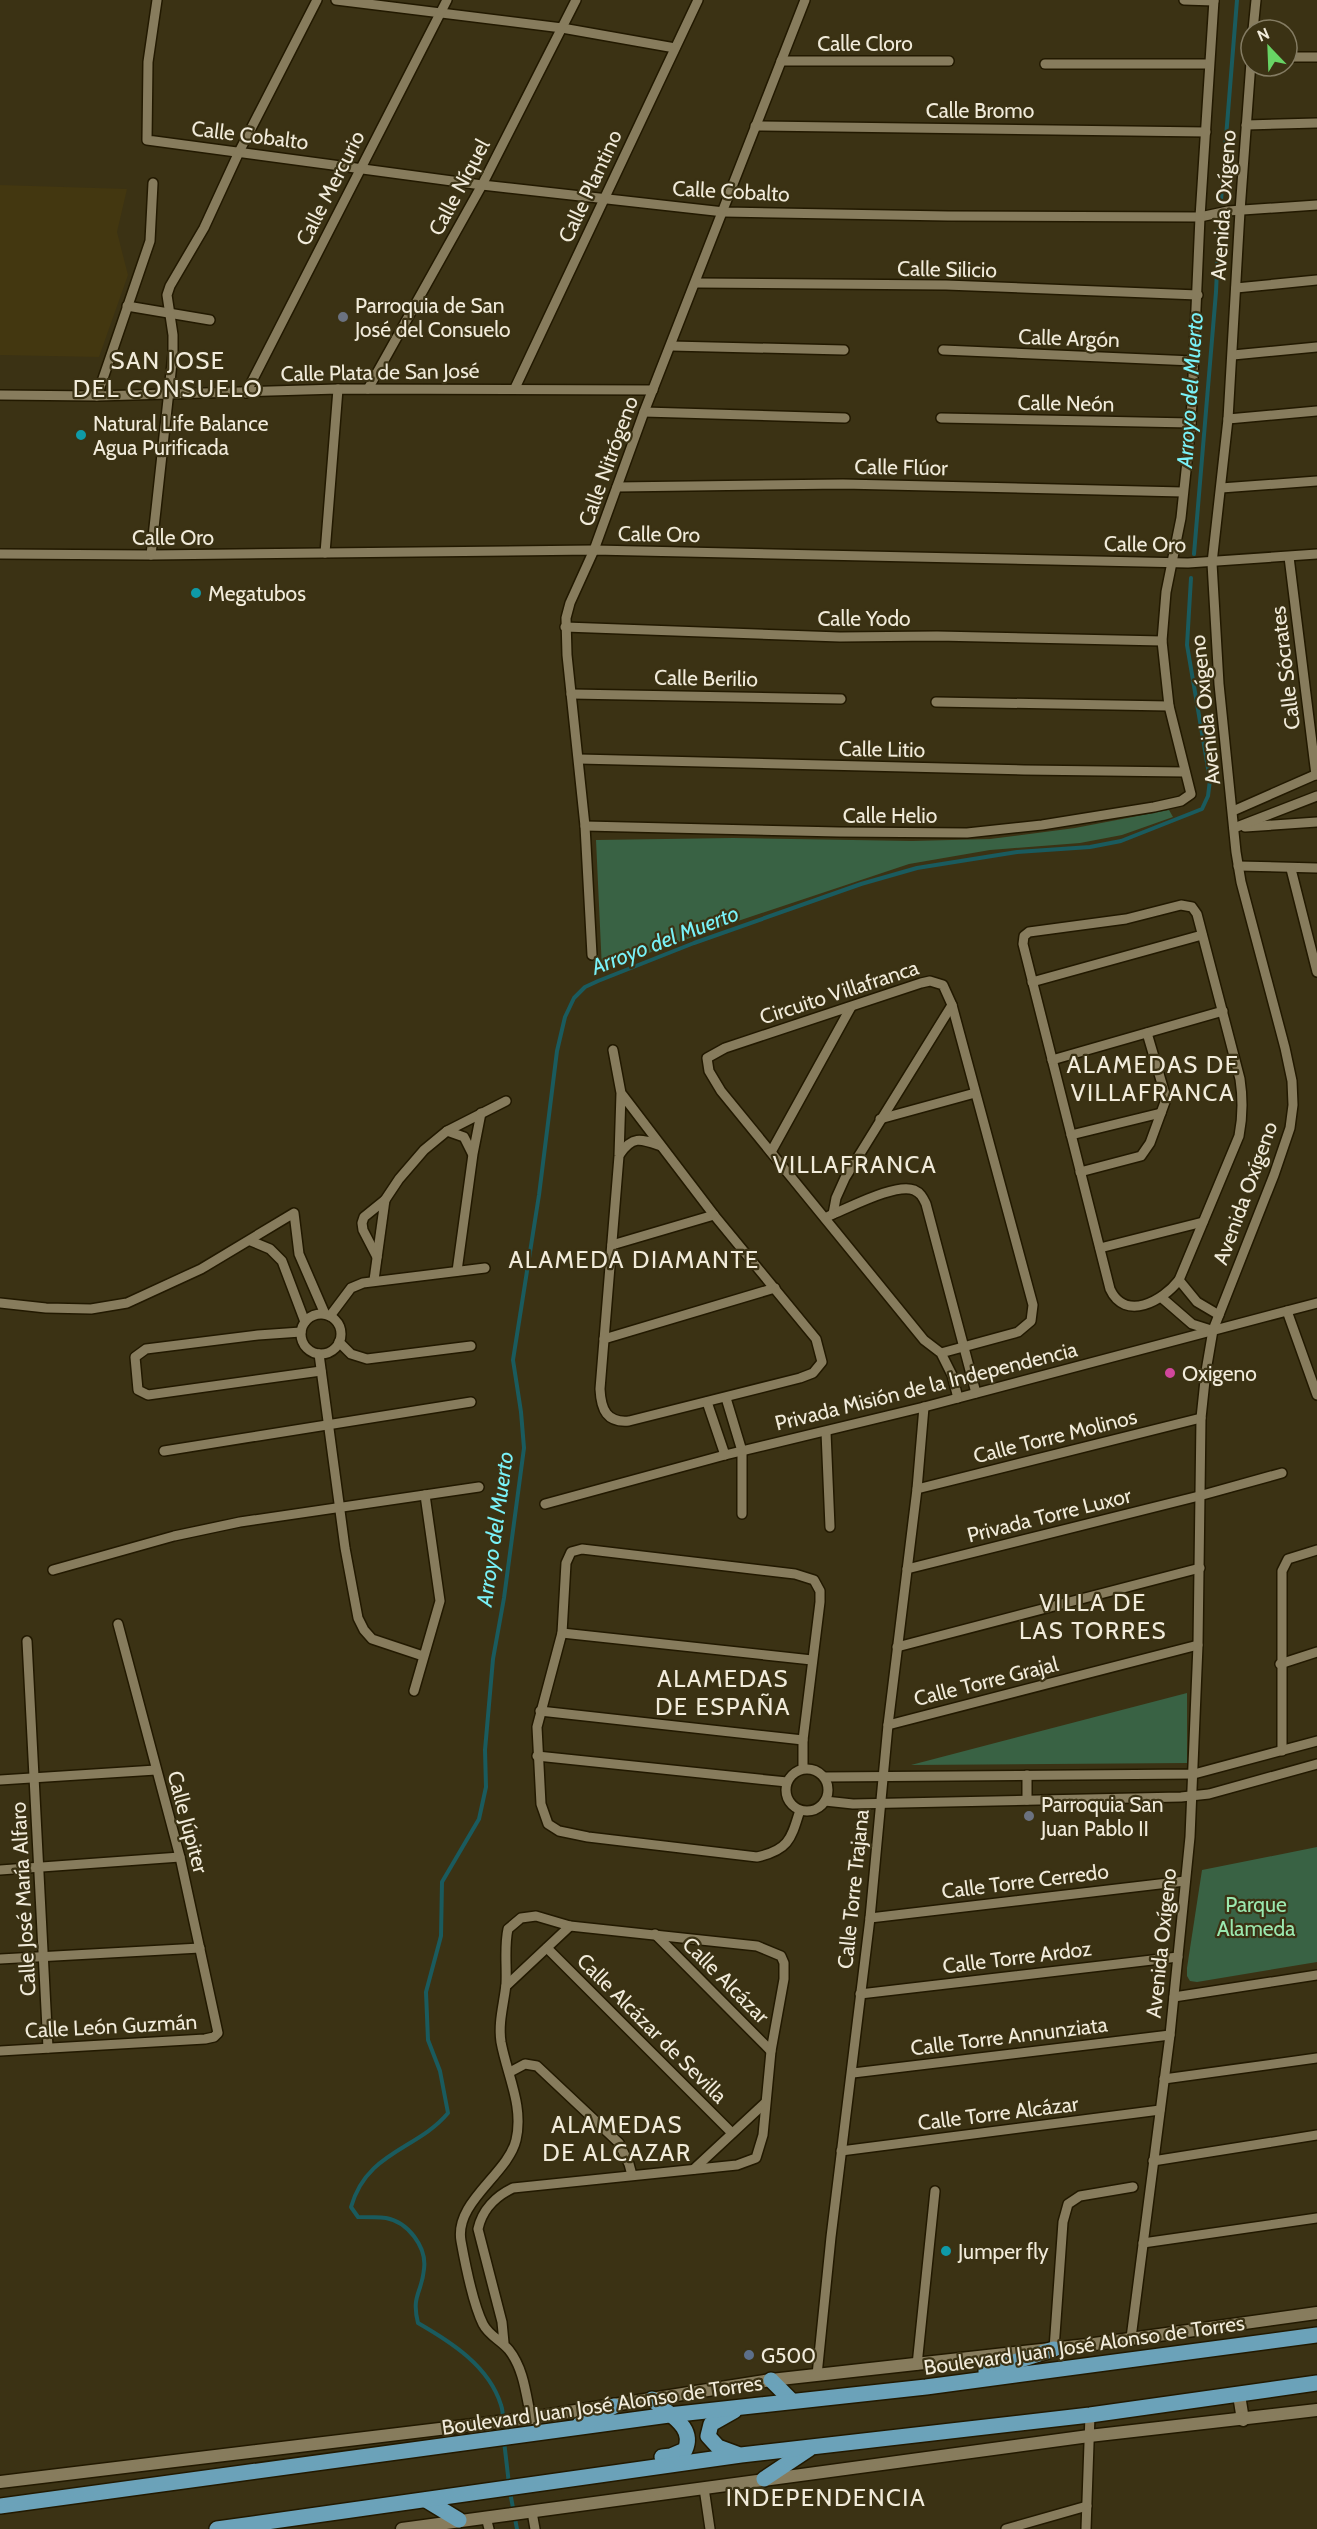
<svg xmlns="http://www.w3.org/2000/svg" width="1317" height="2529" font-family="Cabin,sans-serif">
<style>
.built{fill:#433710}
.green{fill:#396244}
.lines{fill:none;stroke-linecap:round;stroke-linejoin:round}
.stream{stroke:#1a5b5e;stroke-width:4}
.minor-casing{stroke:#221900;stroke-width:12}
.tertiary-casing{stroke:#221900;stroke-width:15}
.primary-casing{stroke:#221900;stroke-width:18}
.minor{stroke:#877c5d;stroke-width:9}
.tertiary{stroke:#877c5d;stroke-width:12}
.primary{stroke:#6ba2b9;stroke-width:15}
.worship-dot{fill:#6b7280;stroke:#3b3214;stroke-width:2}
.culture-dot{fill:#0f9aa8;stroke:#3b3214;stroke-width:2}
.hotel-dot{fill:#d1479c;stroke:#3b3214;stroke-width:2}
.service-dot{fill:#5c6f8a;stroke:#3b3214;stroke-width:2}
.labels{text-anchor:middle;dominant-baseline:central;stroke-width:4.5;stroke-linejoin:round;paint-order:stroke}
.street-label{font-size:21px;fill:#f1ebda;stroke:#3b3214}
.poi-label{font-size:21px;fill:#f1ebda;stroke:#3b3214;text-anchor:start}
.park-label{font-size:21px;fill:#9be8af;stroke:#3b3214}
.water-label{font-size:22px;font-style:italic;fill:#79f2f8;stroke:#3b3214}
.quarter-label{font-size:24px;letter-spacing:1.5px;fill:#f1ebda;stroke:#3b3214}
</style>
<rect width="100%" height="100%" fill="#3b3214"/>
<polygon class="built" points="0,185 127,189 117,232 128,275 99,357 0,355"/>
<g class="green">
<polygon points="1169,810 1173,817 1122,835 1080,843 990,850 909,864 723,926 602,970 596,840 733,838 912,841 990,839 1075,828"/>
<polygon points="1187,1693 1187,1763 911,1765"/>
<polygon points="1317,1847 1317,1962 1197,1982 1190,1981 1187,1976 1187,1968 1202,1870"/>
</g>
<g class="lines">
<g class="stream">
<polyline points="1221,200 1237,0"/>
<polyline points="1194,554 1216,292 1219,227"/>
<path d="M503,2433C503,2425 504,2413 501,2405C489,2366 451,2342 418,2323C411,2295 422,2293 424,2269C427,2247 408,2222 386,2218C377,2217 367,2217 358,2217L351,2207C367,2151 417,2150 448,2113L440,2071L428,2040L426,1992L441,1936L442,1882L479,1819L486,1787L485,1750L493,1659L504,1598L524,1448L521,1412L513,1360L539,1195L557,1051L565,1017L574,998L585,987L598,981L694,943L861,884L917,868L1017,852L1090,847L1121,841L1202,809L1208,796L1210,780L1187,645L1191,578"/>
<polyline points="504,2441 509,2484"/>
<polyline points="510,2492 517,2529"/>
</g>
<defs>
<g id="minor">
<polyline points="157,0 148,62 147,140 482,185 724,212 948,216 1200,217 1228,211 1317,205"/>
<polyline points="336,0 562,28 675,48"/>
<polyline points="1184,0 1214,1"/>
<polyline points="1253,30 1256,0"/>
<polyline points="1287,57 1317,57"/>
<polyline points="781,61 949,61"/>
<polyline points="1045,64 1209,64"/>
<polyline points="1246,125 1317,123"/>
<polyline points="755,126 1206,132"/>
<polyline points="696,283 946,285 1198,295"/>
<polyline points="1236,288 1317,280"/>
<polyline points="127,306 210,320"/>
<polyline points="671,346 844,350"/>
<polyline points="943,350 1193,361"/>
<polyline points="1233,355 1317,347"/>
<polyline points="515,388 698,0"/>
<polyline points="368,389 482,185 576,0"/>
<polyline points="246,393 447,0"/>
<polyline points="0,395 97,396 338,389 653,390"/>
<polyline points="97,396 150,241 153,183"/>
<polyline points="644,412 845,418"/>
<polyline points="941,418 1191,423"/>
<polyline points="1228,419 1317,411"/>
<polyline points="617,487 843,484 1183,492"/>
<polyline points="1221,488 1317,481"/>
<polyline points="325,553 338,389"/>
<polyline points="0,554 151,555 594,550 1188,563 1317,554"/>
<polyline points="151,555 173,354 173,335 167,295 170,286 204,228 239,152 317,0"/>
<polyline points="1289,557 1316,775"/>
<polyline points="565,627 840,637 937,636 1162,641"/>
<polyline points="571,694 841,699"/>
<polyline points="936,702 1169,706"/>
<polyline points="579,759 1024,770 1185,772"/>
<polyline points="1233,811 1317,774"/>
<polyline points="585,826 839,832 967,833 1042,825 1154,807 1181,801 1191,794 1169,706 1162,641 1166,592 1181,518 1191,423 1200,217 1214,0"/>
<polyline points="1245,827 1317,822"/>
<polyline points="1234,828 1317,796"/>
<polyline points="1238,866 1317,868"/>
<polyline points="1291,869 1317,972"/>
<path d="M1181,905L1192,907L1197,914L1240,1079C1243,1099 1243,1116 1239,1136L1179,1280C1163,1301 1125,1322 1110,1289L1023,944L1024,936L1029,932L1126,919Z"/>
<polyline points="592,955 585,826 567,655 566,618 570,603 594,550 644,412 805,0"/>
<polyline points="1032,982 1202,935"/>
<path d="M613,1050L621,1093L619,1156L600,1389C601,1410 607,1423 629,1421L800,1378L813,1373L822,1362L816,1339L714,1215L621,1093"/>
<polyline points="1052,1060 1223,1011"/>
<polyline points="880,1119 975,1093"/>
<polyline points="447,1131 464,1137 472,1153"/>
<polyline points="1071,1135 1161,1113"/>
<polyline points="771,1152 851,1007"/>
<path d="M620,1154C633,1135 641,1139 661,1146"/>
<polyline points="1080,1172 1141,1156 1150,1143 1165,1102 1165,1094 1147,1033"/>
<polyline points="833,1214 836,1198 845,1178 952,1005"/>
<path d="M825,1218L833,1214C851,1207 896,1183 914,1190C921,1193 923,1198 926,1204L976,1393"/>
<polyline points="251,1241 270,1249 282,1261 305,1322"/>
<polyline points="612,1245 714,1215"/>
<polyline points="1100,1248 1203,1222"/>
<polyline points="377,1257 363,1230 362,1223 364,1217 385,1200 399,1179 424,1150 447,1131 506,1101"/>
<polyline points="457,1271 473,1154 481,1113"/>
<polyline points="374,1280 385,1200"/>
<polyline points="1179,1280 1197,1302 1219,1315"/>
<polyline points="1162,1298 1192,1324 1211,1330"/>
<polyline points="0,1303 46,1308 91,1309 127,1303 201,1269 294,1213 299,1254 325,1314"/>
<polyline points="1287,1311 1317,1395"/>
<circle cx="321" cy="1334" r="20"/>
<polyline points="330,1316 351,1288 363,1283 485,1268"/>
<polyline points="301,1332 258,1335 146,1349 135,1357 138,1390 148,1395 321,1371"/>
<polyline points="604,1339 775,1288"/>
<polyline points="339,1342 351,1354 367,1359 471,1346"/>
<polyline points="941,1353 1018,1332 1031,1321 1033,1305 952,1005 943,985 930,981 921,983 725,1048 707,1058 709,1071 721,1091 924,1340 941,1353 952,1375 958,1398"/>
<polyline points="319,1354 345,1548 358,1618 364,1630 372,1639 423,1656"/>
<polyline points="726,1398 742,1451 742,1514"/>
<polyline points="707,1402 725,1455"/>
<polyline points="826,1432 830,1527"/>
<polyline points="164,1451 471,1402"/>
<polyline points="917,1489 1201,1418"/>
<polyline points="545,1504 725,1455 924,1407 1317,1303"/>
<polyline points="907,1569 1199,1496 1282,1473"/>
<polyline points="53,1570 174,1536 240,1522 479,1487"/>
<polyline points="562,1633 812,1660"/>
<polyline points="27,1641 48,2048"/>
<polyline points="897,1647 1200,1568"/>
<polyline points="1280,1664 1317,1652"/>
<polyline points="414,1691 440,1601 425,1495"/>
<polyline points="540,1711 803,1740"/>
<polyline points="888,1725 1198,1645"/>
<polyline points="1282,1751 1282,1571 1288,1559 1317,1550"/>
<polyline points="537,1756 787,1782"/>
<circle cx="807" cy="1790" r="21"/>
<polyline points="1027,1775 1027,1800"/>
<polyline points="824,1777 1194,1774 1317,1741"/>
<polyline points="0,1780 156,1770"/>
<polyline points="825,1801 853,1804 1181,1797 1209,1794 1317,1764"/>
<path d="M800,1810C791,1839 789,1850 757,1857L588,1837L559,1831L548,1824L541,1804L537,1727L562,1633L566,1563L571,1552L582,1549L795,1574L814,1580L820,1591V1602L803,1740V1768"/>
<polyline points="0,1870 180,1857"/>
<polyline points="870,1918 1185,1881"/>
<polyline points="655,1934 771,2051"/>
<polyline points="547,1948 732,2133"/>
<polyline points="0,1959 200,1948"/>
<polyline points="506,1986 570,1926"/>
<polyline points="860,1994 1178,1957"/>
<polyline points="1174,1997 1317,1975"/>
<polyline points="0,2051 205,2039 214,2037 218,2033 180,1857 118,1624"/>
<polyline points="510,2072 525,2064 537,2066 619,2143 629,2164 632,2175"/>
<polyline points="853,2073 1170,2035"/>
<polyline points="1164,2079 1317,2058"/>
<polyline points="841,2151 1160,2110"/>
<polyline points="1153,2161 1317,2135"/>
<polyline points="694,2169 765,2103"/>
<polyline points="1143,2243 1317,2218"/>
<polyline points="1131,2338 1170,2035 1190,1837 1198,1645 1201,1418 1206,1371 1213,1330 1274,1175 1290,1128 1293,1105 1292,1081 1285,1048 1241,882 1236,852 1219,684 1212,563 1228,419 1240,211 1251,62"/>
<path d="M504,2343L502,2322L478,2229C482,2210 496,2196 513,2188L737,2165L756,2158L763,2135L771,2051L784,1979V1963L781,1956L757,1946L570,1926L536,1916L521,1918L508,1929C504,1947 507,1966 506,1984C504,2004 498,2022 501,2042C507,2075 524,2106 516,2140C508,2174 454,2202 461,2241C465,2263 474,2306 483,2324C489,2336 501,2340 509,2350C524,2369 526,2395 531,2418"/>
<polyline points="1054,2349 1063,2222 1068,2204 1080,2196 1133,2187"/>
<polyline points="917,2365 935,2191"/>
<polyline points="817,2375 831,2237 870,1918 888,1725 917,1489 924,1407"/>
<polyline points="704,2488 710,2529"/>
<polyline points="532,2512 535,2529"/>
<polyline points="486,2517 489,2529"/>
<polyline points="1006,2529 1087,2506"/>
<polyline points="1086,2529 1090,2415"/>
</g>
<g id="tertiary">
<polyline points="1239,2395 1243,2420"/>
<polyline points="0,2482 531,2418 771,2380 1087,2345 1317,2313"/>
<polyline points="402,2529 1089,2436 1317,2410"/>
</g>
<g id="primary">
<polyline points="986,2371 1054,2349"/>
<polyline points="771,2380 792,2401"/>
<path d="M652,2399C667,2414 696,2426 685,2450L671,2456L662,2457"/>
<polyline points="734,2411 711,2424 708,2436 718,2447 737,2454"/>
<polyline points="580,2424 614,2406"/>
<polyline points="764,2479 809,2449"/>
<polyline points="426,2500 459,2520"/>
<polyline points="0,2506 669,2415 926,2387 1317,2335"/>
<polyline points="217,2529 741,2455 1090,2415 1317,2383"/>
</g>
</defs>
<use href="#minor" class="minor-casing"/>
<use href="#tertiary" class="tertiary-casing"/>
<use href="#primary" class="primary-casing"/>
<use href="#minor" class="minor"/>
<use href="#tertiary" class="tertiary"/>
<use href="#primary" class="primary"/>
</g>
<g class="worship-dot">
<circle cx="343" cy="317" r="6"/>
<circle cx="1029" cy="1816" r="6"/>
</g>
<g class="culture-dot">
<circle cx="81" cy="435" r="6"/>
<circle cx="196" cy="593" r="6"/>
<circle cx="946" cy="2251" r="6"/>
</g>
<circle class="hotel-dot" cx="1170" cy="1373" r="6"/>
<circle class="service-dot" cx="749" cy="2355" r="6"/>
<g class="labels">
<g class="street-label">
<text x="865" y="43">Calle Cloro</text>
<text x="980" y="110">Calle Bromo</text>
<text transform="translate(250 135) rotate(7)">Calle Cobalto</text>
<text transform="translate(590 186) rotate(-65)">Calle Plantino</text>
<text transform="translate(459 187) rotate(-62)">Calle Níquel</text>
<text transform="translate(330 188) rotate(-63)">Calle Mercurio</text>
<text transform="translate(731 191) rotate(3)">Calle Cobalto</text>
<text transform="translate(1223 205) rotate(-86)">Avenida Oxígeno</text>
<text transform="translate(947 269) rotate(1)">Calle Silicio</text>
<text transform="translate(1069 338) rotate(2)">Calle Argón</text>
<text transform="translate(380 372) rotate(-1)">Calle Plata de San José</text>
<text transform="translate(1066 403) rotate(1)">Calle Neón</text>
<text transform="translate(608 461) rotate(-70)">Calle Nitrógeno</text>
<text transform="translate(901 467) rotate(1)">Calle Flúor</text>
<text transform="translate(659 534) rotate(1)">Calle Oro</text>
<text x="173" y="537">Calle Oro</text>
<text transform="translate(1145 544) rotate(1)">Calle Oro</text>
<text x="864" y="618">Calle Yodo</text>
<text transform="translate(1285 668) rotate(-97)">Calle Sócrates</text>
<text transform="translate(706 678) rotate(1)">Calle Berilio</text>
<text transform="translate(1205 710) rotate(-96)">Avenida Oxígeno</text>
<text transform="translate(882 749) rotate(1)">Calle Litio</text>
<text x="890" y="815">Calle Helio</text>
<text transform="translate(839 992) rotate(-18)">Circuito Villafranca</text>
<text transform="translate(1245 1193) rotate(-70)">Avenida Oxígeno</text>
<text transform="translate(926 1386) rotate(-14)">Privada Misión de la Independencia</text>
<text transform="translate(1055 1436) rotate(-14)">Calle Torre Molinos</text>
<text transform="translate(1049 1515) rotate(-14)">Privada Torre Luxor</text>
<text transform="translate(986 1681) rotate(-14)">Calle Torre Grajal</text>
<text transform="translate(188 1822) rotate(75)">Calle Júpiter</text>
<text transform="translate(1025 1881) rotate(-7)">Calle Torre Cerredo</text>
<text transform="translate(853 1889) rotate(-84)">Calle Torre Trajana</text>
<text transform="translate(23 1899) rotate(-93)">Calle José María Alfaro</text>
<text transform="translate(1161 1943) rotate(-84)">Avenida Oxígeno</text>
<text transform="translate(1017 1957) rotate(-7)">Calle Torre Ardoz</text>
<text transform="translate(726 1980) rotate(45)">Calle Alcázar</text>
<text transform="translate(111 2026) rotate(-3)">Calle León Guzmán</text>
<text transform="translate(652 2028) rotate(45)">Calle Alcázar de Sevilla</text>
<text transform="translate(1009 2036) rotate(-7)">Calle Torre Annunziata</text>
<text transform="translate(998 2113) rotate(-7)">Calle Torre Alcázar</text>
<text transform="translate(1084 2345) rotate(-8)">Boulevard Juan José Alonso de Torres</text>
<text transform="translate(602 2405) rotate(-8)">Boulevard Juan José Alonso de Torres</text>
</g>
<g class="poi-label">
<text x="355" y="305">Parroquia de San<tspan x="355" dy="24">José del Consuelo</tspan></text>
<text x="93" y="423">Natural Life Balance<tspan x="93" dy="24">Agua Purificada</tspan></text>
<text x="208" y="593">Megatubos</text>
<text x="1182" y="1373">Oxigeno</text>
<text x="1041" y="1804">Parroquia San<tspan x="1041" dy="24">Juan Pablo II</tspan></text>
<text x="958" y="2251">Jumper fly</text>
<text x="761" y="2355">G500</text>
</g>
<g class="park-label">
<text x="1256" y="1904">Parque<tspan x="1256" dy="24">Alameda</tspan></text>
</g>
<g class="water-label">
<text transform="translate(1190 390) rotate(-86)">Arroyo del Muerto</text>
<text transform="translate(665 940) rotate(-21)">Arroyo del Muerto</text>
<text transform="translate(495 1529) rotate(-82)">Arroyo del Muerto</text>
</g>
<g class="quarter-label">
<text x="168" y="360">SAN JOSE<tspan x="168" dy="28">DEL CONSUELO</tspan></text>
<text x="1153" y="1064">ALAMEDAS DE<tspan x="1153" dy="28">VILLAFRANCA</tspan></text>
<text x="855" y="1164">VILLAFRANCA</text>
<text x="634" y="1259">ALAMEDA DIAMANTE</text>
<text x="1093" y="1602">VILLA DE<tspan x="1093" dy="28">LAS TORRES</tspan></text>
<text x="723" y="1678">ALAMEDAS<tspan x="723" dy="28">DE ESPAÑA</tspan></text>
<text x="617" y="2124">ALAMEDAS<tspan x="617" dy="28">DE ALCAZAR</tspan></text>
<text x="826" y="2497">INDEPENDENCIA</text>
</g>
</g>
<g transform="translate(1269 48) rotate(337)"><circle r="28" fill="#3b3214" stroke="#847c63" stroke-width="1.5"/>
<path d="M0-4.5L10 22L0 15L-10 22Z" fill="#68d465"/>
<text y="-9" font-size="16" font-weight="bold" text-anchor="middle" fill="#f1ebda">N</text>
</g>
</svg>
